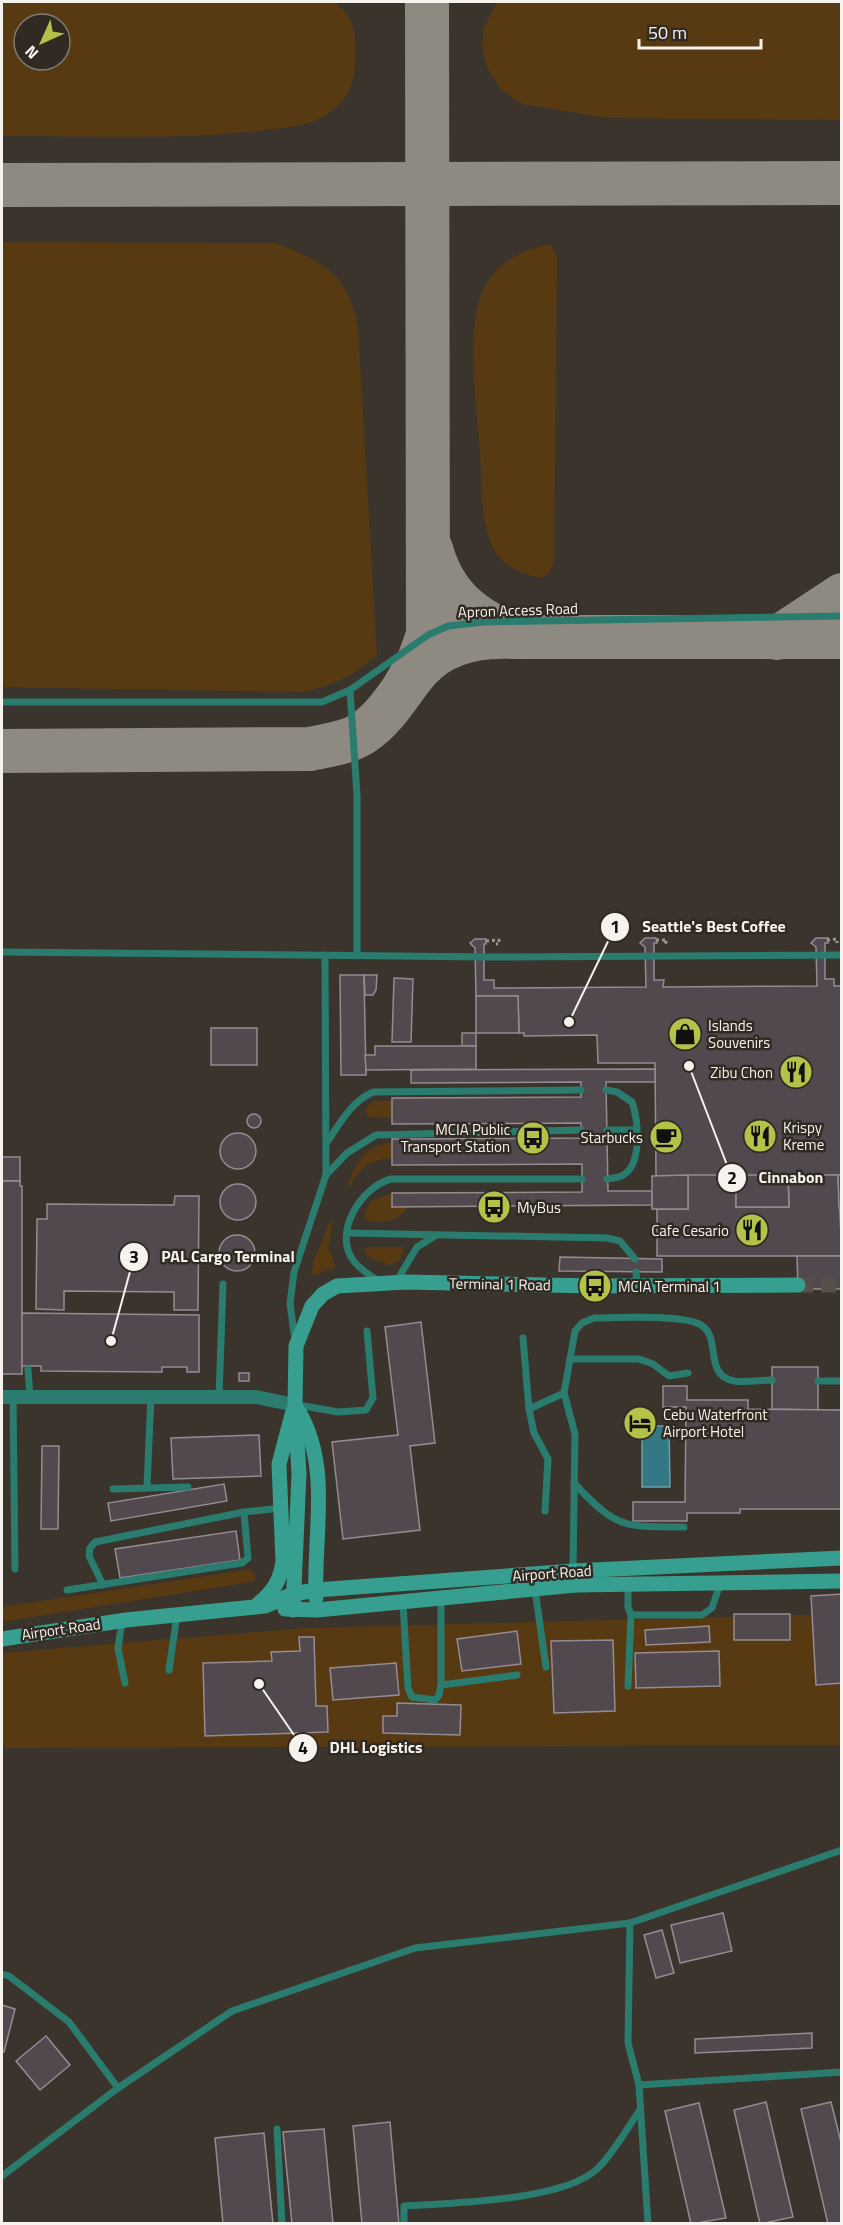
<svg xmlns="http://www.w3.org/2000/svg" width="843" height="2225" font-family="'Titillium Web',sans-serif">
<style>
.green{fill:#573a12;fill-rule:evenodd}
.water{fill:#337885;stroke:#6e9da4;stroke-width:1.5}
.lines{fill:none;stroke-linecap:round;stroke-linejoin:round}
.taxiway{stroke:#8e8a82;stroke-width:44}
.building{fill:#52494f;stroke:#968b93;stroke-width:1.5}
.secondary-tunnel{stroke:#565049;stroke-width:15;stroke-dasharray:15 8;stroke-linecap:butt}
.path{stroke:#9a958f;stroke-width:3;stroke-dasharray:3 3;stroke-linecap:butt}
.lane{stroke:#2a7c6f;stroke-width:7}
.street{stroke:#2a7c6f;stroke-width:14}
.secondary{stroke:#379f8f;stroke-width:15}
.labels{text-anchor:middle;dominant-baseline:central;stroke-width:5;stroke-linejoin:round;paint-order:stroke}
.street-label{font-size:15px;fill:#f6f2ed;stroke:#302a22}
.poi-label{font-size:15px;fill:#f6f2ed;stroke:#302a22;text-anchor:start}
.leader{fill:none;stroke:#f6f2ed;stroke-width:2}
.callout-dot{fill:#f6f2ed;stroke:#302a22;stroke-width:2}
.mark-label{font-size:18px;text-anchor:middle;font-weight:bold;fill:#111}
.callout-label{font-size:16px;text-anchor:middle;font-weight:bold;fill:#f6f2ed;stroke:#302a22;stroke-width:5;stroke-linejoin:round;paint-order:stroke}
</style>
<rect width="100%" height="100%" fill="#3a342c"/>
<g class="green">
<path d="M2,2H335C357,22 356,34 355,62C355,87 344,105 322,117C305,127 283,128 265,130C178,141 89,135 2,136ZM24,24H60V60H24Z"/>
<polygon points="497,2 841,2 841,120 607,118 522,104 501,90 486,65 482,47 484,27"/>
<path d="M2,242L276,243C323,262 348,273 358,328L377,655C354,675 334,685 304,692L2,687Z"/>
<path d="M551,244L557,256L554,561L550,572L541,578C522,574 503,567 493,548C480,521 482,483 480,453C477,410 470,365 475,321C476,309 479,297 485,286C498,261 524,249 551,244Z"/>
<polygon points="373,1101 392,1101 392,1118 368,1117 365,1109"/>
<path d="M392,1142V1158C371,1159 360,1167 350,1186L348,1184C357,1160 365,1146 392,1142Z"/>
<path d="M392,1193V1207H408C400,1220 382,1226 367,1220L364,1213L371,1201Z"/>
<polygon points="333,1220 328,1248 336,1267 311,1276 314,1260 330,1222"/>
<polygon points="368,1247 402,1247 404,1251 399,1261 390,1265 372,1259 364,1251"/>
<polygon points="251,1569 255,1575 255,1580 251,1582 2,1622 2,1607"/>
<polygon points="841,1614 841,1745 2,1748 2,1653 305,1628"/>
</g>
<polygon class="water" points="642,1426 669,1426 670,1487 642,1487"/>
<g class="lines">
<g class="taxiway">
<polyline points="2,185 842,183"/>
<path d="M431,549C444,597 472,617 515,637H842"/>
<polyline points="777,638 842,595"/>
<polyline points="403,689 418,663 428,635 427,2"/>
<path d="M2,751L310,749C328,745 348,743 363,733C387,717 400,691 418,670C443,641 479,635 515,637"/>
</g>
</g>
<g class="building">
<polygon points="645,938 656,938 657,943 654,943 654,980 664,980 663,987 817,986 816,947 811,943 816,938 828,938 828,943 825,943 825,979 834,979 834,986 842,986 842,1175 656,1176 655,1063 598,1063 597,1035 524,1036 524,1033 519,1033 518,996 476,996 475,948 470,943 475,939 486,939 486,944 484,944 484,980 494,980 494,988 646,987 645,947 640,943"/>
<polygon points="340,975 364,975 366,1075 341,1075"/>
<polygon points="364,975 377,975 376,990 373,995 365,995"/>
<polygon points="394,978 413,979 411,1042 392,1042"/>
<polygon points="476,996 518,996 519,1033 476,1033"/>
<rect x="211" y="1028" width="46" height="37"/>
<rect x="462" y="1033" width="14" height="13"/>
<polygon points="375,1046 476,1046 476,1069 366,1070 365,1055 375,1055"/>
<polygon points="655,1069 655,1082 606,1082 608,1191 652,1191 652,1205 392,1207 392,1193 582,1192 582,1164 392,1165 392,1139 582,1138 581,1123 392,1124 392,1098 581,1097 581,1082 411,1083 411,1070"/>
<circle cx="254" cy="1121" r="7"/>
<circle cx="238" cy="1151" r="18"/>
<rect x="2" y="1157" width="18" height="24"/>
<polygon points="688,1175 736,1175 736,1207 789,1207 788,1175 838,1175 842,1256 657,1256 657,1209 688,1209"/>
<polygon points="688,1175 688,1209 652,1209 652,1176"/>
<polygon points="736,1175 788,1175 789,1207 736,1207"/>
<polygon points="838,1175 842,1175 842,1208 839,1208"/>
<polygon points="2,1181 20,1181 20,1186 22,1186 22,1374 2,1374"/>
<circle cx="238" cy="1202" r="18"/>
<polygon points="175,1196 199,1196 198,1310 174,1310 174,1292 64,1291 64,1310 36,1309 37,1219 47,1219 47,1204 174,1205"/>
<circle cx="237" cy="1253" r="18"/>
<polygon points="797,1256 842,1256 842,1289 798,1289"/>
<polygon points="560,1257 662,1259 662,1272 559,1271"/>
<polygon points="22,1313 199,1315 199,1372 187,1372 187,1367 162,1367 162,1372 41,1371 41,1366 22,1366"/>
<polygon points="421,1322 435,1443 410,1446 420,1530 343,1539 332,1442 398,1435 385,1327"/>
<polygon points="772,1367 818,1367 818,1410 772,1409"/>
<rect x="239" y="1373" width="10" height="8"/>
<polygon points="663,1386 687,1386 687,1400 748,1400 748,1409 842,1410 842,1509 740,1509 740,1513 687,1513 687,1521 633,1521 633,1502 685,1502 686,1407 663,1407"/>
<polygon points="259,1435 261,1476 173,1479 171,1438"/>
<polygon points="42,1446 59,1446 58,1529 41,1529"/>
<polygon points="224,1484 227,1501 111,1521 108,1503"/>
<polygon points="236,1531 240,1560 120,1578 115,1549"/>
<polygon points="842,1594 842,1683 816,1685 811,1596"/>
<rect x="734" y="1614" width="56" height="26"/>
<polygon points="709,1626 710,1642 646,1645 645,1630"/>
<polygon points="517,1631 521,1664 462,1671 457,1639"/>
<polygon points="299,1637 314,1637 316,1706 327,1706 328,1732 205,1736 203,1663 272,1661 271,1652 300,1651"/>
<polygon points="613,1640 615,1711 554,1713 551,1641"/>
<polygon points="719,1651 720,1686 636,1688 635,1653"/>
<polygon points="396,1663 399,1695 333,1700 330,1668"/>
<polygon points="397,1703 461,1705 460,1735 383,1733 383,1716 397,1716"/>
<polygon points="723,1913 732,1951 680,1963 671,1925"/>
<polygon points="662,1930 674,1973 656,1978 644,1935"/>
<polygon points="2,2005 15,2009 4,2052 2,2051"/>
<polygon points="812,2033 812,2048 695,2053 695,2039"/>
<polygon points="46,2036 70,2065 40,2090 16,2061"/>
<polygon points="766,2102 793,2217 760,2224 734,2110"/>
<polygon points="831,2102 842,2146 842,2222 835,2224 828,2224 801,2109"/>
<polygon points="699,2103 726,2218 691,2224 665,2111"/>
<polygon points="390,2122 399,2224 362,2224 353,2126"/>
<polygon points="324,2129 333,2224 292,2224 283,2132"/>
<polygon points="264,2133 273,2224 223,2224 215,2138"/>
</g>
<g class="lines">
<polyline class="secondary-tunnel" points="798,1285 842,1285"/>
<g class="path">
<polyline points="656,940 667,940 665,944"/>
<polyline points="827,940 837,939 837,943"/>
<polyline points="486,941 499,940 499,944 496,944"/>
</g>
<g class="lane">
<polyline points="350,690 357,795 357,955"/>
<polyline points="2,702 322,702 350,690 428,635 448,626 483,622 842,616"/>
<polyline points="2,952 489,957 842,955"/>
<path d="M606,1090L617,1092L632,1102C638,1119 642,1160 626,1173C621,1178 614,1178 607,1179"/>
<polyline points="607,1130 636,1130"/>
<path d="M327,1142C341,1122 351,1102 373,1092L581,1090"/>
<polyline points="326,1175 347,1153 376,1135 581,1130"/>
<polyline points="348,1233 607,1238 620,1241 635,1259"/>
<polyline points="636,1272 637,1285"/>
<path d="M378,1281C370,1275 358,1268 353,1260C333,1232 361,1187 391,1179H582"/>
<polyline points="396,1282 417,1247 435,1236"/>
<polyline points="523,1338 529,1409"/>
<polyline points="295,1340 290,1303 294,1272 326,1175 325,955"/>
<polyline points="570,1359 639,1359 653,1364 669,1376 688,1373"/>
<polyline points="28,1369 30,1397"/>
<polyline points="818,1381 842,1381"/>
<polyline points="13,1397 15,1569"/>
<polyline points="219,1397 223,1284"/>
<polyline points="298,1405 338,1412 366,1410 373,1398 367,1331"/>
<path d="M574,1483C617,1529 623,1527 684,1527"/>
<polyline points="147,1486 151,1396"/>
<polyline points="113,1489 188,1487"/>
<polyline points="545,1511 548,1459 534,1433 529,1409 564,1393"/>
<path d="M573,1570L575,1434L564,1393L575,1331L582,1323L594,1318C616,1318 684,1314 701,1325C722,1338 703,1375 734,1381C746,1383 760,1380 772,1380"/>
<polyline points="103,1585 89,1556 90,1548 95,1542 244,1512 281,1508"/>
<polyline points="67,1590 242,1563 248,1558 244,1512"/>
<polyline points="535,1590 546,1667"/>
<polyline points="441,1600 441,1685 517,1675"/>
<polyline points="403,1603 408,1688 412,1697 435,1700 439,1695 441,1685"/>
<polyline points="631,1615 702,1615 712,1608 720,1584"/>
<polyline points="122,1621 118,1648 125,1683"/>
<polyline points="169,1670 177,1615"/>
<polyline points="628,1686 631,1615 628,1607 628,1585"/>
<polyline points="630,1923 628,2043 639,2085 648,2224"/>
<polyline points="2,1974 9,1976 69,2022 118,2088"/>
<polyline points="639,2085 842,2072"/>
<polyline points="277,2129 282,2224"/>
<polyline points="2,2176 118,2088 232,2011 415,1948 630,1923 842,1850"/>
<path d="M404,2224V2206C451,2203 563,2201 597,2169C614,2153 627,2128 640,2110"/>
</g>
<polyline class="street" points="2,1397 256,1397 295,1405"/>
<g class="secondary">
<path d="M298,1410C332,1467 313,1535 316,1598"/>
<path d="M258,1604C273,1592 280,1581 283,1562L279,1464L293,1411"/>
<polyline points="285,1609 317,1610 576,1585 842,1581"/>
<polyline points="293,1610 299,1474 295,1405 296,1346 312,1306 323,1294 337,1286 406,1282 595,1286 798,1285"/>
<polyline points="2,1639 126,1620 265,1606 293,1594 316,1590 573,1571 842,1558"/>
</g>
</g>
<defs>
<symbol id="shop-disc" viewBox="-11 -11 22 22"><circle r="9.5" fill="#b4c24a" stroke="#302a22"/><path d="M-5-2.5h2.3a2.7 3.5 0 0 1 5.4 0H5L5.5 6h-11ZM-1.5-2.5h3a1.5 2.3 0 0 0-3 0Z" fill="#111"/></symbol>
<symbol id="restaurant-disc" viewBox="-11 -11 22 22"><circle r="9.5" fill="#b4c24a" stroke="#302a22"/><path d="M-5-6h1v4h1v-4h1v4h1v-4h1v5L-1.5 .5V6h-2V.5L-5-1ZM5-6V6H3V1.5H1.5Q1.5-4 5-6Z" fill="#111"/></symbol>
<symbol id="cafe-disc" viewBox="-11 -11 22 22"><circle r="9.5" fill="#b4c24a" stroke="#302a22"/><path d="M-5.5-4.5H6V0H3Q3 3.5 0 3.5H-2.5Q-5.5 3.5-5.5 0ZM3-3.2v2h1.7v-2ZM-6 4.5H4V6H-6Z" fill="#111"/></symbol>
<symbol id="bus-disc" viewBox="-11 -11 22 22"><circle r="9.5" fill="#b4c24a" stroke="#302a22"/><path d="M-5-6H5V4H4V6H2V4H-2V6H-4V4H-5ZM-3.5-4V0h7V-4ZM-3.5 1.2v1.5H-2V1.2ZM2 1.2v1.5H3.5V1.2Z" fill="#111"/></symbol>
<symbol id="hotel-disc" viewBox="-11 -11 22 22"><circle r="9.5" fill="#b4c24a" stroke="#302a22"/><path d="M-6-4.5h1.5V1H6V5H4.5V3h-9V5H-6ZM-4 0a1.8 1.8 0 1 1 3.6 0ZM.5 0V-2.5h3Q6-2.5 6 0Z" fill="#111"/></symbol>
</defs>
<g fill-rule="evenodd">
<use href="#shop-disc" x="666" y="1015" width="38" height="38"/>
<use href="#restaurant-disc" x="777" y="1053" width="38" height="38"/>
<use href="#restaurant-disc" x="741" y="1117" width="38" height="38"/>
<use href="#cafe-disc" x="647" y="1118" width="38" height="38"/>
<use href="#bus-disc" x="514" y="1119" width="38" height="38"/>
<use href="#bus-disc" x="475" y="1188" width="38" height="38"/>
<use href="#restaurant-disc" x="733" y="1211" width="38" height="38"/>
<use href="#bus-disc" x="576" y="1267" width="38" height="38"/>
<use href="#hotel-disc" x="621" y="1404" width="38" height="38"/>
</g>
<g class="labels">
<g class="street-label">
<text transform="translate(518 610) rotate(-2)">Apron Access Road</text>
<text transform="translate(500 1284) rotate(1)">Terminal 1 Road</text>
<text transform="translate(552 1573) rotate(-4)">Airport Road</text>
<text transform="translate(61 1629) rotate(-8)">Airport Road</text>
</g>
<g class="poi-label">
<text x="708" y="1025">Islands<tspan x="708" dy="17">Souvenirs</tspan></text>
<text x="773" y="1072" text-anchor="end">Zibu Chon</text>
<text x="783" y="1127">Krispy<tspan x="783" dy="17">Kreme</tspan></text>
<text x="510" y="1129" text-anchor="end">MCIA Public<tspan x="510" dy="17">Transport Station</tspan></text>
<text x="643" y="1137" text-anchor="end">Starbucks</text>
<text x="517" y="1207">MyBus</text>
<text x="729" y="1230" text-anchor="end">Cafe Cesario</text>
<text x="618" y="1286">MCIA Terminal 1</text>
<text x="663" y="1414">Cebu Waterfront<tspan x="663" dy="17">Airport Hotel</tspan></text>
</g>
</g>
<path class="leader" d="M569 1022L615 927M689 1066L732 1178M111 1341L134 1257M259 1684L303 1748"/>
<g class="callout-dot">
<circle cx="569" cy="1022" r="6"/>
<circle cx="689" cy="1066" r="6"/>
<circle cx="111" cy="1341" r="6"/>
<circle cx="259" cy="1684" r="6"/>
<circle cx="615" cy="927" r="15"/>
<circle cx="732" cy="1178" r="15"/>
<circle cx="134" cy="1257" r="15"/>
<circle cx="303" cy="1748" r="15"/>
</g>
<g class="mark-label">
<text x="615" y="933">1</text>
<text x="732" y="1184">2</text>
<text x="134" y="1263">3</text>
<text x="303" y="1754">4</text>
</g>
<g class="callout-label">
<text x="714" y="932">Seattle's Best Coffee</text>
<text x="791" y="1183">Cinnabon</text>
<text x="228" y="1262">PAL Cargo Terminal</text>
<text x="376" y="1753">DHL Logistics</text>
</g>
<rect width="843" height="2225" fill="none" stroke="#f6f2ed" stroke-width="6"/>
<g transform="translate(42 42) rotate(225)"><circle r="28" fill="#302a22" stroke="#7f7a73" stroke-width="1.5"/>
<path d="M0-4.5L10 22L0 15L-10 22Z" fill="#b4c24a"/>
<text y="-9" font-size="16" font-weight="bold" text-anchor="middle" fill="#f6f2ed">N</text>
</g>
<path d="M639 39v9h122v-9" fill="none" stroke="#f6f2ed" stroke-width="3"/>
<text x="648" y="39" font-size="18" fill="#f6f2ed" stroke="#302a22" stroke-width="4.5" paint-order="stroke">50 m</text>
</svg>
